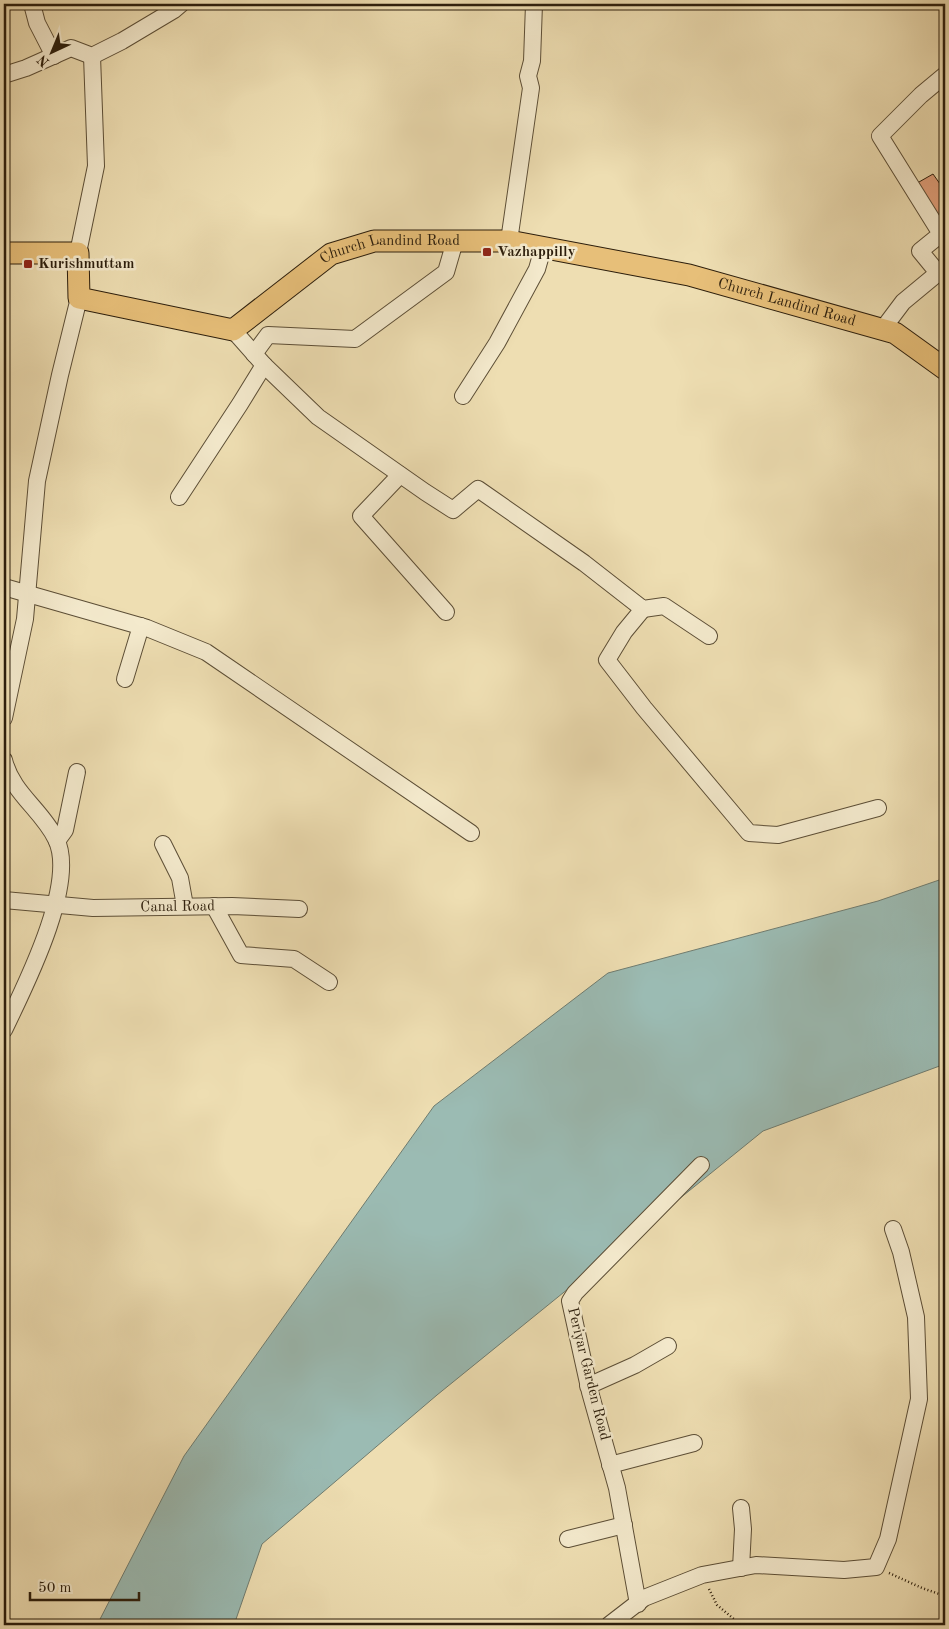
<svg xmlns="http://www.w3.org/2000/svg" width="949" height="1629" font-family="'Old Standard TT',serif">
<style>
.water{fill:#9bbbb3;stroke:#6f7c70}
.building{fill:#e2a07b;stroke:#2c1e0c}
.lines{fill:none;stroke-linecap:round;stroke-linejoin:round}
.minor-casing{stroke:#5c4e36;stroke-width:18}
.major-casing{stroke:#2c1e0c;stroke-width:23}
.path{stroke:#2c1e0c;stroke-width:2.5;stroke-dasharray:1 2.5;stroke-linecap:butt}
.minor{stroke:#f4eacd;stroke-width:16}
.major{stroke:#e7bf79;stroke-width:21}
.poi-dot{fill:#8f2418;stroke:#f4eacd;stroke-width:2}
.labels{text-anchor:middle;dominant-baseline:central;stroke-width:5;stroke-linejoin:round;paint-order:stroke}
.poi-label{font-size:15px;font-weight:bold;fill:#2c1e0c;stroke:#f4eacd;text-anchor:start}
.street-label{font-size:15px;fill:#2c1e0c;stroke:#f4eacd}
</style>
<rect width="100%" height="100%" fill="#eedeb2"/>
<filter id="stains"><feTurbulence type="fractalNoise" baseFrequency=".004" numOctaves="4"/><feColorMatrix values="0 0 0 0 .2 0 0 0 0 .09 0 0 0 0 .02 0 0 0 .5 -.17"/></filter>
<radialGradient id="worn" r=".72"><stop offset=".6" stop-color="#630" stop-opacity="0"/><stop offset="1" stop-color="#630" stop-opacity=".3"/></radialGradient>
<polygon class="water" points="945,878 945,1064 763,1131 437,1395 262,1544 234,1625 97,1625 184,1456 434,1106 608,973 878,901"/>
<polygon class="building" points="933,174 945,191 945,210 938,215 912,186"/>
<g class="lines">
<defs>
<g id="minor">
<polyline points="32,4 37,23 54,56"/>
<polyline points="4,75 26,68 71,48 92,56 122,41 174,10 181,4"/>
<polyline points="509,241 531,88 528,76 532,61 534,4"/>
<polyline points="78,253 96,166 92,56"/>
<polyline points="233,330 264,365 318,417 425,492 453,510 478,489 584,563 643,609 664,606 709,636"/>
<polyline points="882,330 903,302 938,273 920,251 941,234 880,136 921,95 945,75"/>
<polyline points="254,354 268,335 355,339 446,272 455,241"/>
<polyline points="463,396 497,343 537,269 543,248"/>
<polyline points="400,475 361,516 446,612"/>
<polyline points="179,497 240,404 264,365"/>
<polyline points="4,587 147,628 206,652 471,833"/>
<polyline points="643,609 624,632 607,660 644,708 749,833 778,835 878,808"/>
<polyline points="125,679 141,626"/>
<polyline points="4,718 25,619 37,481 60,375 79,298"/>
<path d="M4,760C12,793 42,810 56,839C78,883 24,988 4,1030"/>
<polyline points="57,841 65,830 77,772"/>
<polyline points="163,844 180,878 185,906"/>
<path id="s1" d="M4,900L93,908L232,906L299,909"/>
<polyline points="214,906 241,955 294,959 329,982"/>
<polyline points="588,1386 635,1365 668,1346"/>
<polyline points="610,1465 694,1443"/>
<polyline points="741,1508 743,1529 741,1568"/>
<polyline points="568,1539 624,1525"/>
<polyline points="638,1604 617,1488 590,1392 570,1301 575,1293 701,1165"/>
<polyline points="609,1625 644,1598 702,1575 756,1565 844,1570 876,1567 888,1539 919,1399 916,1317 901,1252 893,1229"/>
</g>
<g id="major">
<path id="s2" d="M4,253H78L79,298L233,330L331,254L374,241H509L689,275L895,333L945,369"/>
</g>
</defs>
<use href="#minor" class="minor-casing"/>
<use href="#major" class="major-casing"/>
<g class="path">
<polyline points="889,1573 922,1588 945,1596"/>
<polyline points="709,1589 717,1605 741,1625"/>
</g>
<use href="#minor" class="minor"/>
<use href="#major" class="major"/>
</g>
<g class="poi-dot">
<rect x="482" y="247" width="10" height="10" rx="2.5"/>
<rect x="23" y="259" width="10" height="10" rx="2.5"/>
</g>
<g class="labels">
<g class="poi-label">
<text x="497" y="252">Vazhappilly</text>
<text x="38" y="264">Kurishmuttam</text>
</g>
<g class="street-label">
<text stroke="none"><textPath href="#s2" startOffset="460">Church Landind Road</textPath></text>
<text stroke="none"><textPath href="#s2" startOffset="865">Church Landind Road</textPath></text>
<text stroke="none"><textPath href="#s1" startOffset="174">Canal Road</textPath></text>
<text transform="translate(588 1374) rotate(76)">Periyar Garden Road</text>
</g>
</g>
<rect width="949" height="1629" fill="none" stroke="#eedeb2" stroke-width="20"/>
<rect x="5" y="5" width="939" height="1619" fill="none" stroke="#2c1e0c" stroke-width="2.5"/>
<rect x="10" y="10" width="929" height="1609" fill="none" stroke="#2c1e0c"/>
<g transform="translate(52 52) rotate(224)" stroke="#f4eacd" stroke-width="4" paint-order="stroke">
<path d="M0-4L9 19L0 12L-9 19Z" fill="#2c1e0c"/>
<text y="-8" font-size="14" font-weight="bold" text-anchor="middle" fill="#2c1e0c">N</text>
</g>
<path d="M30 1592v8h109v-8" fill="none" stroke="#2c1e0c" stroke-width="2.5"/>
<text x="38" y="1592" font-size="15" fill="#2c1e0c" stroke="#f4eacd" stroke-width="4" paint-order="stroke">50 m</text>
<rect width="100%" height="100%" filter="url(#stains)"/>
<rect width="100%" height="100%" fill="url(#worn)"/>
</svg>
